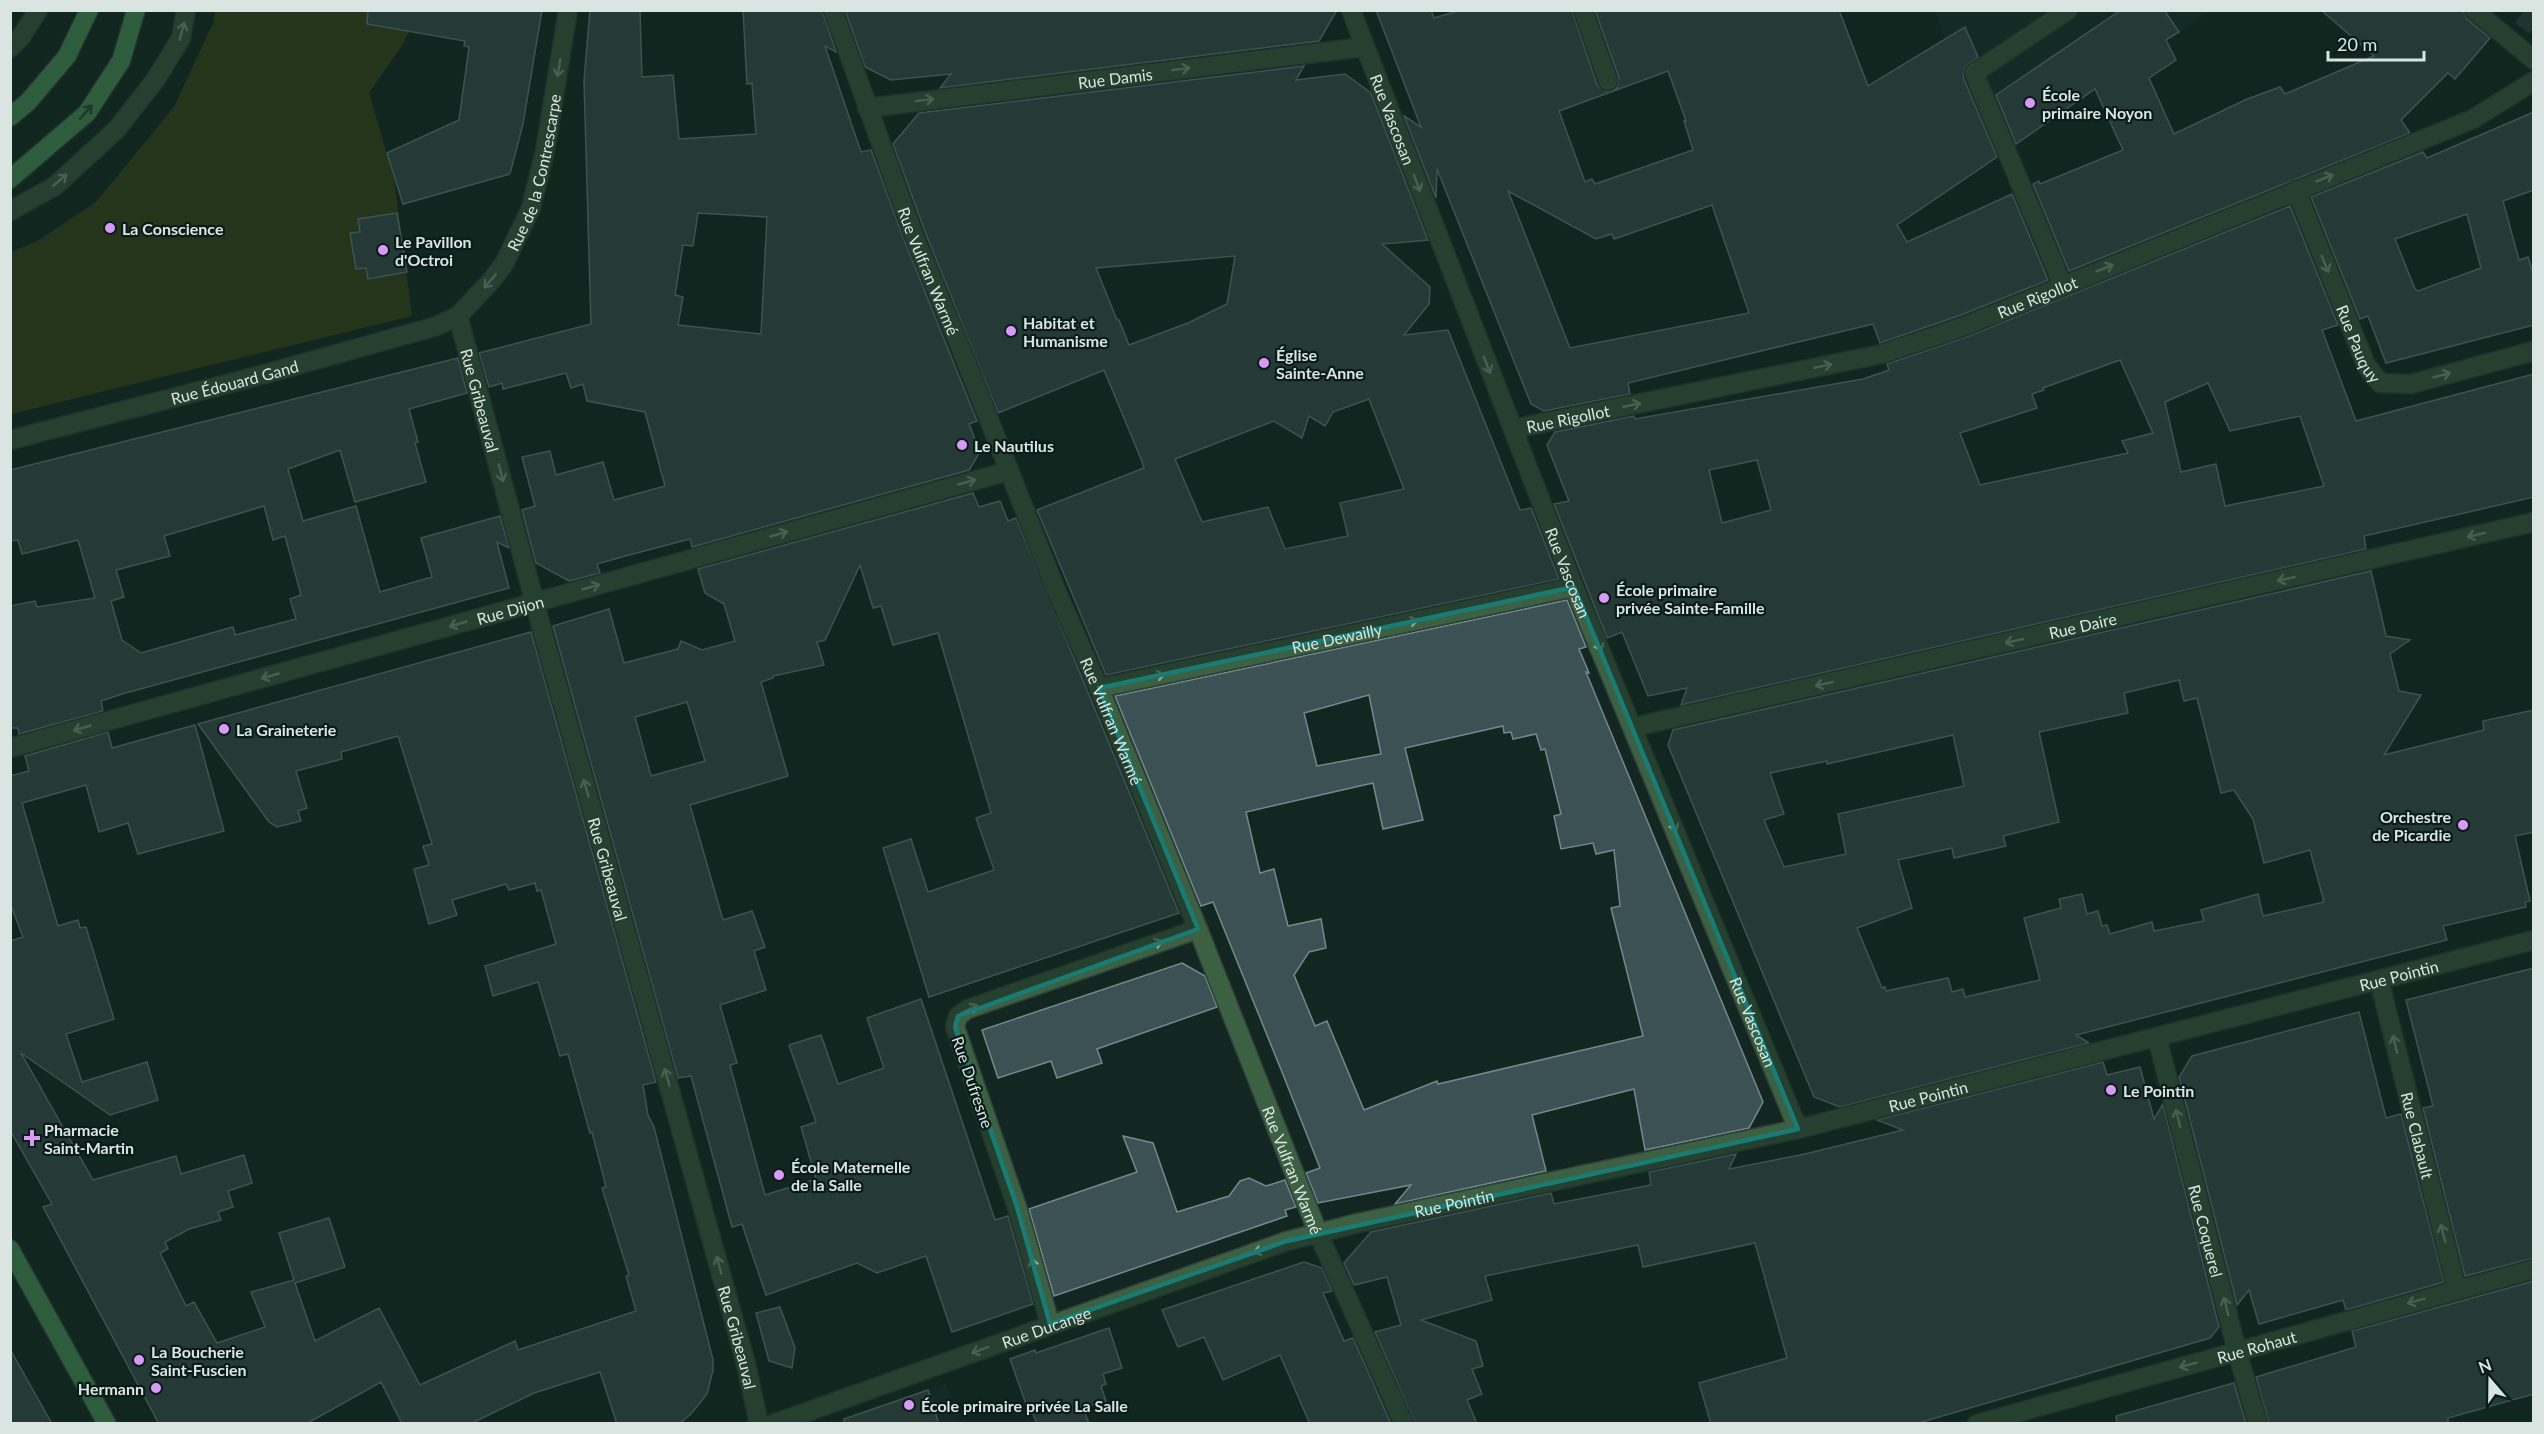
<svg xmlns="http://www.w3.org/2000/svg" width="2544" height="1434" font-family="Lato,sans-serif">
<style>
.built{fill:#15312a}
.green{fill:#3d4818}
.building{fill:#3c5153;stroke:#72898b;stroke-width:1.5;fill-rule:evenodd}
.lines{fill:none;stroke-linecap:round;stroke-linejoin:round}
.minor-tunnel{stroke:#31433e;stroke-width:18;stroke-dasharray:18 9;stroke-linecap:butt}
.minor-casing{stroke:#2f413c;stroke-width:21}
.major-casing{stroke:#2f413c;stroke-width:21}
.minor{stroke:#3c6142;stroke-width:18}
.major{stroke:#509f5f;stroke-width:18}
.oneway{stroke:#8ba392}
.oneway2{stroke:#265034}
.marked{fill:none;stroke:#197c74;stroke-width:4.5;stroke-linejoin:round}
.poi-dot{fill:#d99af7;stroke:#0a1c18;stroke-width:2}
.labels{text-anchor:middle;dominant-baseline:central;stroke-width:4.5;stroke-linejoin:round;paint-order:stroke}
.street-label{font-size:16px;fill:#dae5e2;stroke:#0a1c18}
.poi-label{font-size:16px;font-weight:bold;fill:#dae5e2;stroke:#0a1c18;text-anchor:start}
</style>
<rect width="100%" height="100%" fill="#132621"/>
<g class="built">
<polygon points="1935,11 2210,11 2016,144 1953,62"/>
<polygon points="946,1384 960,1423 831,1424"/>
</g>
<polygon class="green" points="215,11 420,11 401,47 369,93 394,179 412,316 11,414 11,252 38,241 96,202 174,107 213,23"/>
<g class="building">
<polygon points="368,10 542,10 523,124 510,174 403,204 387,153 459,120 469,47 464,46 465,41 367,24"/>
<path d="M590,10H640L642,77L673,75L679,139L756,134L752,83L747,84L743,10H822L836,52L825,46L861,152L871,150L903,237L977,421L969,424L980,452L969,470L692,547L690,539L629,555L597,564L600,573L569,581L536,563L522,510L535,506L522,457L550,451L556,475L603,462L614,500L665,486L645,412L587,401L583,384L571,388L566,373L503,389L502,383L489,387L479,353L591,324L584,81ZM698,213L767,217L761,334L678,325L683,297L675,295L683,245L693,246Z"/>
<polygon points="845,10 1337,10 1319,41 940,88 951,74 891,80 865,67"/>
<path d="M1376,10H1431L1434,18L1461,10H1572L1597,85L1607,92L1617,88L1619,78L1595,10H1839L1868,86L1965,27L1978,57L1965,67L1963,77L1997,157L1897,225L1907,242L2012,194L2048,280L1961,315L1880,343L1873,324L1628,383L1630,394L1544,411L1531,404L1437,169L1436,198L1404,116L1421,127ZM1668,71L1686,121H1684L1693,150L1595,184L1592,179L1585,182L1559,111ZM1508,191L1596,239L1612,234L1614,239L1712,205L1749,313L1570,348Z"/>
<polygon points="2121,10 2164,10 2179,32 2166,40 2176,60 2149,78 2174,134 2245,100 2280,87 2285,94 2374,56 2321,10 2463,10 2467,19 2490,38 2455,79 2448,73 2401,120 2410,133 2069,271 2033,184 2039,181 2040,184 2123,150 2095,89 2016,144 1996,95"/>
<path d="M1304,66L1296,80L1345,74L1371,93L1428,240L1382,244L1430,287L1429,304L1404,335L1448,330L1520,510L1531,508L1559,579L1106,675L1037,510L1144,468L1141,459L1104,370L998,413L924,229L893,144L919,113ZM1235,256L1227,304L1188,323L1129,345L1119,320H1117L1096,268ZM1369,399L1404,489L1340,503L1348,536L1285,549L1268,507L1202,522L1175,459L1274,421L1302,438L1309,416L1325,426L1333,412Z"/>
<path d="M2534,112V190L2503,201L2519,260L2528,257L2534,276V325L2386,363L2368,316L2360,319L2311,197L2423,152L2427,158ZM2467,214L2481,268L2418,291L2415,289L2395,239Z"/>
<path d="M2290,206L2338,325L2322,330L2356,421L2534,374V497L2364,536L2366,549L1681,705L1687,688L1648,696L1622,632L1607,638L1554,504L1569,501L1547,445L1555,432L1634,416L1635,419L1863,379L1889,370L1887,364L1969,336ZM2120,360L2153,433L2122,441L2128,453L1980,485L1960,433L2037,408L2032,394L2044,390L2043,388ZM2208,383L2230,431L2300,416L2324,486L2225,506L2216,464L2181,472L2165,402ZM1757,460L1771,510L1722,523L1709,470Z"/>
<polygon points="397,213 407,272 368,279 366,268 356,269 350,233 360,232 358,219"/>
<path d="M458,358L467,393L409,409L418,442L415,443L426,482L355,502L340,450L288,469L303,521L356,506L380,592L432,577L421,538L500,516L509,548L497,542L509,588L122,694L101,701L103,711L19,734L18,728H10V606L35,601L37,607L95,598L78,540L22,554L18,540L10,541V470ZM264,506L273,540L285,536L301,595L290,599L296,619L235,635L233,627L141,653L122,640L111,601L124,597L116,570L170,556L164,536Z"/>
<path d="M973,493L979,507L1000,501L1008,521L1016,518L1179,913L929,997L883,848L911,839L928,892L994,870L976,818L991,813L938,633L893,645L881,606L873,608L860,565L825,640L817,642L824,665L773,676V678L761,682L788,776L690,805L723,920L752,911L765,947L754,951L766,990L720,1005L737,1063L730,1065L765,1195L816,1179L801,1127L816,1122L789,1045L821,1035L838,1084L884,1068L867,1018L921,999L995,1220L1008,1216L1033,1304L952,1332L926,1256L877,1273L857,1263L766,1295L742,1224L732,1227L691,1076L678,1078L553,626L609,609L624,663L678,649L681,641L702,650L735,641L724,604L705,593L698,569ZM687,702L705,761L651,776L635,717Z"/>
<path d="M2371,571L2386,636L2410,640L2390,654L2399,691L2421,695L2384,755L2484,730L2483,721L2534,710V832L2515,836L2530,901L2525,902L2526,907L2443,926L2447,940L2076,1035L2089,1043L1840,1107L1814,1097L1668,745L1673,730ZM2179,680L2184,701L2197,698L2221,793L2234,790L2253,819L2264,863L2310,850L2324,902L2263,916L2258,894L2201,910L2204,921L2154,931L2152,922L2110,934L2107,925L2102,926L2098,911L2087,914L2082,894L2059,899L2061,908L2024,918L2040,980L1965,997L1963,989L1952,992L1948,978L1886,991L1885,987L1882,988L1857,928L1912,908L1898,860L1952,848L1954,858L2006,846L2003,836L2059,822L2039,732L2128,713L2124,693ZM1953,735L1964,786L1838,814L1846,854L1784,867L1764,820L1784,814L1770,773L1827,761V764Z"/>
<path d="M1567,600L1586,647L1579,649L1589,673L1586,672L1763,1102L1749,1128L1645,1150L1634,1089L1532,1115L1546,1171L1395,1204L1411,1185L1318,1203L1306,1173L1320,1168L1284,1077L1213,902L1201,906L1115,696ZM1369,695L1381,754L1317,766L1304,713ZM1503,726L1504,733L1511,732L1513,739L1536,734L1541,750L1545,749L1561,814L1554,816L1561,849L1593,843L1596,854L1614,850L1620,906L1611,908L1643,1036L1438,1084L1437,1081L1364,1110L1327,1021L1315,1026L1294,975L1309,952L1326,948L1321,919L1288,926L1274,869L1260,873L1246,812L1373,783L1383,829L1423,820L1405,748Z"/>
<polygon points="531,632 656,1082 643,1085 648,1115 654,1127 713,1360 713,1370 707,1394 691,1414 679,1424 617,1424 600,1372 534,1393 470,1424 402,1424 381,1382 306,1424 159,1424 43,1207 52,1204 10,1130 10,941 23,937 10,903 10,776 29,771 25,756 108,732 112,748 195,725 224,831 138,854 128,823 99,832 86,785 22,803 58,926 78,920 80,928 86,927 114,1019 66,1034 82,1082 147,1062 158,1100 110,1115 21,1053 93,1180 176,1156 181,1174 244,1155 252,1183 228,1191 233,1207 218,1212 221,1220 189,1229 165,1242 168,1249 160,1253 186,1306 194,1302 217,1343 265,1327 251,1292 294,1280 279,1233 329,1218 345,1267 295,1283 315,1341 379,1308 420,1385 515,1341 518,1350 636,1311 626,1276 629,1275 602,1188 606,1187 592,1132 590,1133 568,1054 560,1056 538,982 493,996 485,966 556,944 541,890 537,891 535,883 509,890 506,884 452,900 457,915 429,924 414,869 429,865 423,846 432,844 398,736 341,752 342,759 296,771 307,808 298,811 301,821 277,827 269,822 198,724"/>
<polygon points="1182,963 1205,976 1217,1007 1097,1049 1102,1063 1057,1078 1051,1061 998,1078 982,1030"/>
<polygon points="2534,968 2534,1258 2465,1276 2423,1108 2433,1106 2406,1000"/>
<polygon points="2359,1012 2386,1118 2401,1114 2444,1282 2346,1310 2343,1300 2259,1324 2249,1290 2237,1305 2179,1077 2192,1056"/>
<polygon points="2103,1062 2107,1075 2140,1067 2154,1119 2163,1104 2219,1327 2210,1338 1915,1424 1711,1424 1699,1383 1787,1358 1755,1243 1643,1267 1638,1245 1485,1276 1492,1300 1421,1320 1476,1341 1483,1366 1472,1369 1482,1394 1467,1400 1477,1424 1415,1424 1375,1332 1401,1325 1387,1277 1354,1285 1344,1263 1371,1232 1551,1193 1554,1204 1651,1185 1649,1172 1736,1154 1729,1169 1805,1154 1903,1130 1877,1120"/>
<polygon points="1123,1136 1153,1143 1177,1212 1229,1196 1240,1181 1249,1178 1266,1186 1285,1180 1296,1207 1285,1210 1287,1216 1054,1296 1029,1209 1137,1172"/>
<polygon points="1304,1262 1322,1268 1332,1291 1323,1293 1344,1341 1353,1338 1391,1424 1310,1424 1280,1355 1223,1380 1204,1337 1178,1347 1162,1310"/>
<polygon points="2534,1281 2534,1394 2448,1418 2448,1424 2269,1424 2256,1377 2356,1347 2352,1331"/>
<polygon points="780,1307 795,1348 792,1368 769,1361 756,1313"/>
<polygon points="1109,1328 1122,1368 1103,1374 1106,1384 1101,1386 1106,1401 1083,1408 1089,1424 1037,1424 1031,1409 1028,1410 1010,1359 1035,1350 1036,1353"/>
<polygon points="10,1349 52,1424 10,1424"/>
<polygon points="2234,1383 2246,1424 2117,1424 2116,1416"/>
<polygon points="928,1390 939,1424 844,1424 844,1419"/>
</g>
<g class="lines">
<polyline class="minor-tunnel" points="2522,28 2534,13"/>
<defs>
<g id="minor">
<path id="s1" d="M833,10L913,233L966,361L1056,590L1099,688L1198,929L1318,1233L1404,1424"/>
<path id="s2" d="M1351,10L1574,587L1798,1129"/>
<polyline points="1583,10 1608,81"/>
<polyline points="2474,10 2534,60"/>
<polyline points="10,48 21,37 38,10"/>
<path id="s3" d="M867,108L1364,47"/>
<path id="s4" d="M2296,190L2366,365L2380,383L2411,384L2534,351"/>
<polyline points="10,211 55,186 117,129 156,79 181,38 186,10"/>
<polyline points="2063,286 1974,73 2068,10"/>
<path id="s5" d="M458,316L541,626L746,1364L759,1424"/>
<path id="s6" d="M1513,429L1882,354L1965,326L2473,119L2534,81"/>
<path id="s7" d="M10,440L261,375L437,326L458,316L491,281L504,264L531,208L545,151L568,10"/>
<path id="s8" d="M1099,688L1574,587"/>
<path id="s9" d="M1634,727L2534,522"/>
<path id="s10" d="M10,748L1009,471"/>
<path id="s11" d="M2379,980L2457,1290"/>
<path id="s12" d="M2157,1037L2237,1351L2258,1424"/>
<polyline points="1050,1324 1017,1207 955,1027 958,1016 968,1009 1198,929"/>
<path id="s13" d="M773,1424L1287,1241L1358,1223L1798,1129L2534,940"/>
<path id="s14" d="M1977,1424L2534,1269"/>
</g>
<g id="major">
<polyline points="10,117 28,102 67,56 89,10"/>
<polyline points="10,179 87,113 121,61 136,10"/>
<polyline points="10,1249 107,1424"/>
</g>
</defs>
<use href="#minor" class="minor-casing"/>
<use href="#major" class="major-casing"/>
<use href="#minor" class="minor"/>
<use href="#major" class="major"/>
</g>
<defs><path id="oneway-shaft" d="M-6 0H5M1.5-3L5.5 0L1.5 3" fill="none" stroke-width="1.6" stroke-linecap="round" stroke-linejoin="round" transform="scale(1.5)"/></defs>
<g class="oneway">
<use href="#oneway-shaft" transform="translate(182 31) rotate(-75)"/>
<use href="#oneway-shaft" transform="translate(559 68) rotate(99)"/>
<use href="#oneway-shaft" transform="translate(1181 69) rotate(-7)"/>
<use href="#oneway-shaft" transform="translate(925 100) rotate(-7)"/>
<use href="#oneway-shaft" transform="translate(2325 178) rotate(-22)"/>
<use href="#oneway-shaft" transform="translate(60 180) rotate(-40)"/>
<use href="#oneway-shaft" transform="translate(1417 183) rotate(69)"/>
<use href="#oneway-shaft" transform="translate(2325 264) rotate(68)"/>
<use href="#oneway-shaft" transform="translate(2105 268) rotate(-22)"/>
<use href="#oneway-shaft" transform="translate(490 281) rotate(130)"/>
<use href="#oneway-shaft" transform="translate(1487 365) rotate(69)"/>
<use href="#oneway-shaft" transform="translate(1823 366) rotate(-12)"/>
<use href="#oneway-shaft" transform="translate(2442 375) rotate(-15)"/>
<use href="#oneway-shaft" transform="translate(1632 405) rotate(-12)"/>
<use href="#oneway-shaft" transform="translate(501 473) rotate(75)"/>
<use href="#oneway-shaft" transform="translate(967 482) rotate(-16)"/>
<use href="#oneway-shaft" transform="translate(779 534) rotate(-16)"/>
<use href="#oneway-shaft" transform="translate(2476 535) rotate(167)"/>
<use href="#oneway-shaft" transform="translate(2286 579) rotate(167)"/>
<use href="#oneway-shaft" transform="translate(591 587) rotate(-16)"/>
<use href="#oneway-shaft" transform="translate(1409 622) rotate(-12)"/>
<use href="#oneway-shaft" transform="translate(458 624) rotate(164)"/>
<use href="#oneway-shaft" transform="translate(2014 641) rotate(167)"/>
<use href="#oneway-shaft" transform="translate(1598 643) rotate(67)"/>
<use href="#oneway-shaft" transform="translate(270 676) rotate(164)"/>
<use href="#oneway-shaft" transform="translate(1156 676) rotate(-12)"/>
<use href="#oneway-shaft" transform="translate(1824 684) rotate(167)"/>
<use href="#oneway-shaft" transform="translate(82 728) rotate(164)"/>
<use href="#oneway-shaft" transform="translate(586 788) rotate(-106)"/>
<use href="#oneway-shaft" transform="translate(1673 823) rotate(68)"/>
<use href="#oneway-shaft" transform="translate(1154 944) rotate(-19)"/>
<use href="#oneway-shaft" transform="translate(970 1009) rotate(-26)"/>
<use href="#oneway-shaft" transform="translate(2395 1044) rotate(-104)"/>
<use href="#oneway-shaft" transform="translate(667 1077) rotate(-106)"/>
<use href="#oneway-shaft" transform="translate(2178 1118) rotate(-104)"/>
<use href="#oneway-shaft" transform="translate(2443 1233) rotate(-104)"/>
<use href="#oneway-shaft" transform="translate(1262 1250) rotate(161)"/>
<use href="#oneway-shaft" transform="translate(719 1265) rotate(-105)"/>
<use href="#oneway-shaft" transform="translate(1034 1267) rotate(-106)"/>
<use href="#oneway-shaft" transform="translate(2416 1301) rotate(165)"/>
<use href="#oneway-shaft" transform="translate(2226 1306) rotate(-104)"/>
<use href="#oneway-shaft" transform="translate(980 1350) rotate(160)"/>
<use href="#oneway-shaft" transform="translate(2188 1365) rotate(165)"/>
</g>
<use class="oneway2" href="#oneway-shaft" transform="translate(86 112) rotate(-49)"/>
<path d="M0 0H2544V1434H0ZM1574,587L1798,1129L1287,1241L1050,1324L1017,1207L955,1027L958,1016L1198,929L1099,688Z" fill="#132621" fill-opacity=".55" fill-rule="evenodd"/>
<path class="marked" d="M1574,587L1798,1129L1287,1241L1050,1324L1017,1207L955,1027L958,1016L1198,929L1099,688Z"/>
<g class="poi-dot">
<circle cx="2030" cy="103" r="6"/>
<circle cx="110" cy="228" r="6"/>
<circle cx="383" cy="250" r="6"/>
<circle cx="1011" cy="331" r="6"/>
<circle cx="1264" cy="363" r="6"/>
<circle cx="962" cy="445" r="6"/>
<circle cx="1604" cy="598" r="6"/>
<circle cx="224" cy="729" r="6"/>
<circle cx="2463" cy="825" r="6"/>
<circle cx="2111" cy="1090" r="6"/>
<path d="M29 1129h6v6h6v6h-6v6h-6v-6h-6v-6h6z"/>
<circle cx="779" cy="1175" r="6"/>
<circle cx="139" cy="1360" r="6"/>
<circle cx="156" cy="1388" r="6"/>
<circle cx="909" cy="1405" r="6"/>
</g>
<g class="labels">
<g class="street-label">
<text stroke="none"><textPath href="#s3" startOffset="250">Rue Damis</textPath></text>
<text stroke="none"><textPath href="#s2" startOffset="117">Rue Vascosan</textPath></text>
<text stroke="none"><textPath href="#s7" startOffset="632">Rue de la Contrescarpe</textPath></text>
<text stroke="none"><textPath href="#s1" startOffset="278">Rue Vulfran Warmé</textPath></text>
<text stroke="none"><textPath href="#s6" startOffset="542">Rue Rigollot</textPath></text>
<text stroke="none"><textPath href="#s4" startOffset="166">Rue Pauquy</textPath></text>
<text stroke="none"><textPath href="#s7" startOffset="232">Rue Édouard Gand</textPath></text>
<text stroke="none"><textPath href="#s5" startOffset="87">Rue Gribeauval</textPath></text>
<text stroke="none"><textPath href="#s6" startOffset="56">Rue Rigollot</textPath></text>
<text stroke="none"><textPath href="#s2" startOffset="603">Rue Vascosan</textPath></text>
<text stroke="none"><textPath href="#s10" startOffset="519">Rue Dijon</textPath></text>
<text stroke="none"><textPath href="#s9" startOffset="460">Rue Daire</textPath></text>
<text stroke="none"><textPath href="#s8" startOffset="243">Rue Dewailly</textPath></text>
<text stroke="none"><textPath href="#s1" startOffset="764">Rue Vulfran Warmé</textPath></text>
<text stroke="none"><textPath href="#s5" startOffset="573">Rue Gribeauval</textPath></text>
<text stroke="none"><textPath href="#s13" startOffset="1689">Rue Pointin</textPath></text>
<text stroke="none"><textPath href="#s2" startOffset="1089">Rue Vascosan</textPath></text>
<text transform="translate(973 1082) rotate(71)">Rue Dufresne</text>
<text stroke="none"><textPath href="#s13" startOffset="1203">Rue Pointin</textPath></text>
<text stroke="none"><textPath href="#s11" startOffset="160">Rue Clabault</textPath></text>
<text stroke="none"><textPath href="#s1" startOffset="1248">Rue Vulfran Warmé</textPath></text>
<text stroke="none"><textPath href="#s13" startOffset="717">Rue Pointin</textPath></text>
<text stroke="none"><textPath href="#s12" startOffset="200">Rue Coquerel</textPath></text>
<text stroke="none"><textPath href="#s13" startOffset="290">Rue Ducange</textPath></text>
<text stroke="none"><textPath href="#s5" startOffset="1059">Rue Gribeauval</textPath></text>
<text stroke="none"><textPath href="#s14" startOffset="290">Rue Rohaut</textPath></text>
</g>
<g class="poi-label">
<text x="2042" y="94">École<tspan x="2042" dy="18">primaire Noyon</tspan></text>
<text x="122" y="228">La Conscience</text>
<text x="395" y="241">Le Pavillon<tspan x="395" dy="18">d'Octroi</tspan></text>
<text x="1023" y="322">Habitat et<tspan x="1023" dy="18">Humanisme</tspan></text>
<text x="1276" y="354">Église<tspan x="1276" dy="18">Sainte-Anne</tspan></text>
<text x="974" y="445">Le Nautilus</text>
<text x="1616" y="589">École primaire<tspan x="1616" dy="18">privée Sainte-Famille</tspan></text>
<text x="236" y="729">La Graineterie</text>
<text x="2451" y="816" text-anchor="end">Orchestre<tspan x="2451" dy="18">de Picardie</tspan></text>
<text x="2123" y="1090">Le Pointin</text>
<text x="44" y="1129">Pharmacie<tspan x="44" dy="18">Saint-Martin</tspan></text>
<text x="791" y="1166">École Maternelle<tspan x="791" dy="18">de la Salle</tspan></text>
<text x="151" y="1351">La Boucherie<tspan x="151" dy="18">Saint-Fuscien</tspan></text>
<text x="144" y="1388" text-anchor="end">Hermann</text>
<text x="921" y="1405">École primaire privée La Salle</text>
</g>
</g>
<rect width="2544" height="1434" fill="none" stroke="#dae5e2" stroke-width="24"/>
<g transform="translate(2490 1380) rotate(340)" stroke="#0a1c18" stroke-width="4.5" paint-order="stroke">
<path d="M0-4.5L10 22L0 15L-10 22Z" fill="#dae5e2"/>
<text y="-9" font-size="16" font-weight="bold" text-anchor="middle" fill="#dae5e2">N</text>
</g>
<path d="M2328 51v9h96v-9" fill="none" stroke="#dae5e2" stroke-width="3"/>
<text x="2337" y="51" font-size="18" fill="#dae5e2" stroke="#0a1c18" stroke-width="4.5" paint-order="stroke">20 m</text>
</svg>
